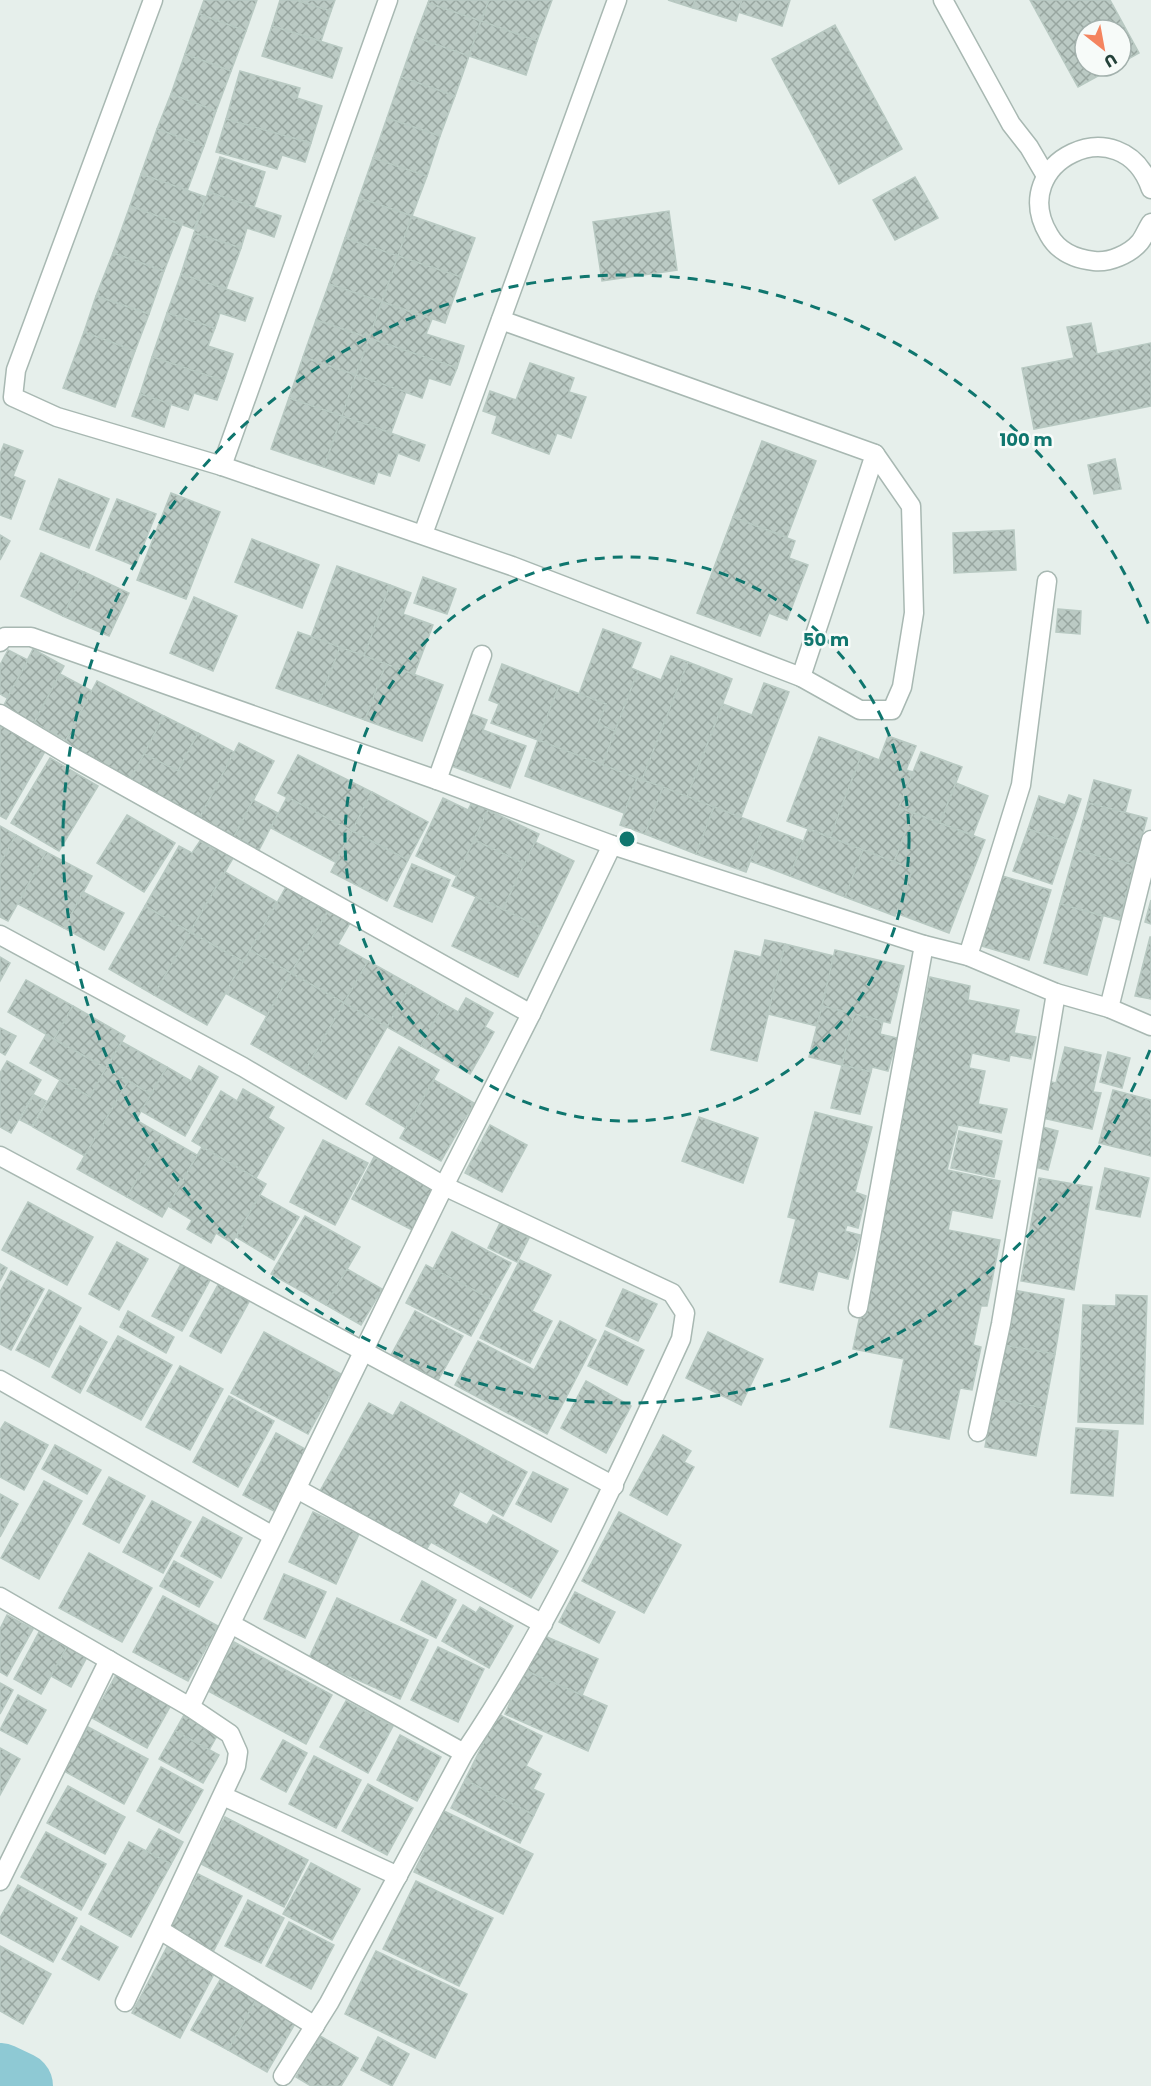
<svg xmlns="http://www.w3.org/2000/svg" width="1151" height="2086" font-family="Poppins,sans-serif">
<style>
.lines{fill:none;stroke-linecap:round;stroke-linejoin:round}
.river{stroke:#8ec9d4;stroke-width:68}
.building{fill:url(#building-cross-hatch);stroke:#b8c9c2;stroke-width:1.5}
.minor-casing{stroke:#a8b8b2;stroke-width:21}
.minor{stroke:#fff;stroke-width:18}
.ring{fill:none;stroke:#0f766e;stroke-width:3;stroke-dasharray:10 8}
.centre{fill:#0f766e;stroke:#f7fbf9;stroke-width:3}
.ring-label{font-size:18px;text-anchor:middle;font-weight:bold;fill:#0f766e;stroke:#f7fbf9;stroke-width:5;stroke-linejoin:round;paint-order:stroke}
</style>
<defs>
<pattern id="building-cross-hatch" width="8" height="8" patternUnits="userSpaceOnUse" patternTransform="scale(1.5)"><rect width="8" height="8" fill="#bbcac4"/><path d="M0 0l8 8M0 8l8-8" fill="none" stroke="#98a6a0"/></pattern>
</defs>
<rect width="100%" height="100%" fill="#e6efeb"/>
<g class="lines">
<polyline class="river" points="0,2077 19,2086"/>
</g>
<g class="building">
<polygon points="204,0 257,0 246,31 199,14"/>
<polygon points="280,0 296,0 331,11 321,41 272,26"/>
<polygon points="296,0 335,0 331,11"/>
<polygon points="429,0 489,0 481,21 428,3"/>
<polygon points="489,0 552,0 537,41 481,21"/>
<polygon points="668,0 695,0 693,8"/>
<polygon points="695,0 742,0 736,21 693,8"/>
<polygon points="742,0 790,0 782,26 738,12"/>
<polygon points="1030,0 1110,0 1139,53 1121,63 1121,30 1085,30 1085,66 1116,66 1078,87"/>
<polygon points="428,3 481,21 469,56 415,37"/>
<polygon points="199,14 246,31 231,71 185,54"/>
<polygon points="481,21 537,41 526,75 469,56"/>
<polygon points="835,25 902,149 839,184 772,59"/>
<polygon points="272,26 342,48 332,78 262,56"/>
<polygon points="415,37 469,56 455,96 401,77"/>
<polygon points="185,54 231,71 216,111 171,94"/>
<polygon points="240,71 300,88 297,98 322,106 311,143 226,119"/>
<polygon points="401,77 455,96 440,136 387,118"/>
<polygon points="171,94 216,111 204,146 157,129"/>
<polygon points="387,118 440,136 427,176 373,158"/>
<polygon points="226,119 311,143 305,162 282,155 277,169 216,152"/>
<polygon points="157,129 204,146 187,191 141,174"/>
<polygon points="220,157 265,172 254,207 208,192"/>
<polygon points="373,158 427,176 412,216 359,198"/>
<polygon points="141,174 206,197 194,229 130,206"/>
<polygon points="915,177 938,218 895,240 873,200"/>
<polygon points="208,192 281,216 274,237 247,228 241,248 194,233"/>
<polygon points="359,198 412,216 398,256 345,238"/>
<polygon points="130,206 182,225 164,271 113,253"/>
<polygon points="669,211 677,270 602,281 593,222"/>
<polygon points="412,216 475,238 461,277 398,256"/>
<polygon points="194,233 241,248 226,289 181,274"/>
<polygon points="345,238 398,256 382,302 329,284"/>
<polygon points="113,253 164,271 149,314 96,296"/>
<polygon points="398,256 461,277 445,323 382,302"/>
<polygon points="181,274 253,298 245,321 220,313 215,328 167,313"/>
<polygon points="329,284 382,302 369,338 316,320"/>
<polygon points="96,296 149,314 135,351 84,332"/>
<polygon points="382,302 432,319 426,334 464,346 457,368 369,338"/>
<polygon points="167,313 215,328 208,346 233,354 224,381 152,357"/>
<polygon points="316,320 369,338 356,375 303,357"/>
<polygon points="1091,323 1097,354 1151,343 1151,406 1034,429 1022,368 1074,358 1067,327"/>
<polygon points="84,332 135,351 115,407 63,388"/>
<polygon points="369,338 457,368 450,385 429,378 422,398 356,375"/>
<polygon points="152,357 224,381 217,400 194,393 188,410 140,394"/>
<polygon points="303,357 356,375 342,416 289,398"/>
<polygon points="530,363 574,378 569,392 586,397 571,438 557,433 549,454 492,433 497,416 483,411 490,391 516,400"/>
<polygon points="356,375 406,392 391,433 342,416"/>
<polygon points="140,394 171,404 164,427 132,416"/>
<polygon points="289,398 342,416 324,467 271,449"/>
<polygon points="342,416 425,445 419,461 398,453 390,476 378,472 374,484 324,467"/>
<polygon points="762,441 816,461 787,537 733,517"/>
<polygon points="4,444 23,451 13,476 25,481 11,519 0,515 0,454"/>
<polygon points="1115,459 1121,489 1094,494 1088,465"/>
<polygon points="59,479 109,499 89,548 40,529"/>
<polygon points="171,493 220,512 186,599 137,580"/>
<polygon points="117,499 156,514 135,566 96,550"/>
<polygon points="733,517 795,541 789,558 808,565 787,620 769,613 760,636 697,613"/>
<polygon points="1014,530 1016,570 954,573 953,533"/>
<polygon points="0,535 10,541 0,560"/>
<polygon points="252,539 319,565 302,608 235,582"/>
<polygon points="41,553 84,572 63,616 21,596"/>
<polygon points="337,566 390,585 364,656 311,637"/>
<polygon points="84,572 129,593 109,636 63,616"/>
<polygon points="423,577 456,589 447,614 414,603"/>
<polygon points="390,585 411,593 403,614 433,625 414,675 364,656"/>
<polygon points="194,597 237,616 213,671 170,653"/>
<polygon points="1058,609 1081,611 1080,634 1056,632"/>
<polygon points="603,629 641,643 631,668 638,671 615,731 598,724 606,704 579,694"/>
<polygon points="298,632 340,647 319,703 276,688"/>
<polygon points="340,647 386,664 365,720 319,703"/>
<polygon points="33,649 64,666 34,723 3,707"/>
<polygon points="8,650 28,660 7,698 0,694 0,665"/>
<polygon points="671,656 688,662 642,780 602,765 638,671 661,680"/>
<polygon points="688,662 732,679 687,797 642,780"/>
<polygon points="386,664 443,685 422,741 365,720"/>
<polygon points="502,664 559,686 538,740 491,723 499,704 489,700"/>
<polygon points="60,674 92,691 66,740 34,723"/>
<polygon points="97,681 164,716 129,782 62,748"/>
<polygon points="764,683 789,692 741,817 687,797 723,704 752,715"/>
<polygon points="559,686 606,704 598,724 615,731 602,765 538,740"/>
<polygon points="469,713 487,720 483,730 526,746 510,788 449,765"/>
<polygon points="164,716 198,733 178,771 144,754"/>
<polygon points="3,723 47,748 6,819 0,816 0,728"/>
<polygon points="198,733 234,752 199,819 129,782 144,754 178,771"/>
<polygon points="888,736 916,746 906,770 913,772 899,807 913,813 894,862 830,837 862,753 879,760"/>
<polygon points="819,737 862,753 830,837 787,821"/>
<polygon points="538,740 637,778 624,813 525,776"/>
<polygon points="239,743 274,761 234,837 199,819"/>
<polygon points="921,752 962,767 940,823 899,807"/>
<polygon points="298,755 372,792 352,831 278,793"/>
<polygon points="50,758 98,786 59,851 11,823"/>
<polygon points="637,778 663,787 645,834 620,825"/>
<polygon points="1094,780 1131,790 1125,813 1088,803"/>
<polygon points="956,783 988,796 973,835 940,823"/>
<polygon points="663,787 714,807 696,854 645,834"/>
<polygon points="372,792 428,822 408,860 352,831"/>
<polygon points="1069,795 1081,799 1066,842 1028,829 1039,796 1065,805"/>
<polygon points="287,797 352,831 335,862 271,828"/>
<polygon points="443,798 468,810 472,802 488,810 457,876 416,856"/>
<polygon points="253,800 278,813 259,850 234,837"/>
<polygon points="1088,803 1147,818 1134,865 1075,850"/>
<polygon points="714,807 764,826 746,872 696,854"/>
<polygon points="488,810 539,834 525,864 474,840"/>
<polygon points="913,813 985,840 949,933 896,913 913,869 894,862"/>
<polygon points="127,815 175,843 144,892 97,863"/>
<polygon points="0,826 16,835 0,864"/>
<polygon points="764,826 803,841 790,876 750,861"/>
<polygon points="808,829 863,850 845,897 790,876"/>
<polygon points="1028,829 1066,842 1052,884 1013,871"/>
<polygon points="352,831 408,860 387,901 331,872"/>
<polygon points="16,835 46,852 8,921 0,917 0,864"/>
<polygon points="474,840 525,864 503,909 452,886"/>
<polygon points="200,841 215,850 219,843 236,853 190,932 145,906 179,846 192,853"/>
<polygon points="535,842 574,861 542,928 503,909"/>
<polygon points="863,850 913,869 895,916 845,897"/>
<polygon points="1075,850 1134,865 1120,920 1060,904"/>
<polygon points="46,852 92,876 64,928 18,904"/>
<polygon points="412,864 450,880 432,922 394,906"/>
<polygon points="225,872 277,902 244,962 190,932"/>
<polygon points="999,875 1051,890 1029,960 978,945"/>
<polygon points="286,887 328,911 291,973 250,950"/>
<polygon points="83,892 124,913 104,950 64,928"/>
<polygon points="476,897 542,928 518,977 452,946"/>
<polygon points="1151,900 1151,924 1145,922"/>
<polygon points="1060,904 1103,916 1087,975 1044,963"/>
<polygon points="145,906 190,932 154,995 109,969"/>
<polygon points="328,911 350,923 338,944 368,961 344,1003 291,973"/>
<polygon points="190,932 244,962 207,1025 154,995"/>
<polygon points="1150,937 1151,937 1151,999 1135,996"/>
<polygon points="765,940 785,944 757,1061 711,1050 735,951 761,957"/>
<polygon points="785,944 834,956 817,1026 768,1014"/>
<polygon points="250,950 291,973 267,1016 225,993"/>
<polygon points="835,950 904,966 890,1023 822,1006"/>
<polygon points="0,957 10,963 0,981"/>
<polygon points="368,961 411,985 387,1027 344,1003"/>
<polygon points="291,973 344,1003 303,1074 251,1044"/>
<polygon points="930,977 970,986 968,1000 1019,1010 1014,1033 1036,1037 1031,1059 1010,1055 1009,1061 972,1053 969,1068 985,1071 978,1104 1007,1109 1001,1133 958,1125 947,1170 1000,1181 992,1218 952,1210 948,1230 1000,1240 987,1306 981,1306 973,1345 981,1347 972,1390 960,1388 949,1439 890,1427 904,1359 853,1349"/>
<polygon points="26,980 73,1006 54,1039 8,1012"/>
<polygon points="411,985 444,1004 421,1046 387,1027"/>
<polygon points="466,998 493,1013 485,1027 494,1032 470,1074 421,1046 444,1004 458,1012"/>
<polygon points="344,1003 387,1027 346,1099 303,1074"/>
<polygon points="73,1006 125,1036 106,1068 54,1039"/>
<polygon points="822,1006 854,1014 842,1065 809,1057"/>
<polygon points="854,1014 883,1021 880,1034 897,1038 888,1071 872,1067 871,1072 842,1065"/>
<polygon points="0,1028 16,1036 5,1055 0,1052"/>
<polygon points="46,1035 106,1068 90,1097 30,1063"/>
<polygon points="122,1042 167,1067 151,1094 106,1068"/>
<polygon points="399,1047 439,1070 406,1128 366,1104"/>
<polygon points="1065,1047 1101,1055 1093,1092 1101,1093 1092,1129 1038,1117 1047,1081 1056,1083"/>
<polygon points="1108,1052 1130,1058 1122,1088 1100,1082"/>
<polygon points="7,1061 41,1080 11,1133 0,1127 0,1073"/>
<polygon points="842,1065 871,1072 860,1114 831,1108"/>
<polygon points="199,1066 218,1077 185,1136 141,1111 167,1067 191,1081"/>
<polygon points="106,1068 128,1081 85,1156 33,1127 60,1080 90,1097"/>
<polygon points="434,1080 474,1103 441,1161 400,1138"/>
<polygon points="128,1081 151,1094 136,1120 162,1135 127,1197 77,1169"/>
<polygon points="243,1089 274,1107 268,1118 284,1128 256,1178 192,1141 221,1091 237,1101"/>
<polygon points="1113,1090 1151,1100 1151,1156 1099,1143"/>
<polygon points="34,1095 46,1101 32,1126 20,1120"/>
<polygon points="815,1112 872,1127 855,1192 866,1196 858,1228 847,1225 845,1231 860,1235 848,1279 818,1271 813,1290 780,1282 796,1219 788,1217"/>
<polygon points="699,1117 758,1138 743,1183 682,1161"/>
<polygon points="490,1125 527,1145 502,1192 465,1173"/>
<polygon points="1039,1126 1058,1131 1048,1170 1030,1166"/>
<polygon points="959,1131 1002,1141 994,1177 951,1168"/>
<polygon points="162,1135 197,1155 162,1217 127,1197"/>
<polygon points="323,1140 368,1163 335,1225 290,1202"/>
<polygon points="202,1147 266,1184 232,1243 216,1233 211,1243 187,1229 192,1220 168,1206"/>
<polygon points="374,1157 438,1190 416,1232 352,1199"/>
<polygon points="1105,1168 1149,1178 1140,1217 1096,1209"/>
<polygon points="1039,1178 1092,1187 1074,1290 1021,1281"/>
<polygon points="260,1195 299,1217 274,1260 236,1237"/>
<polygon points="28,1202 93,1237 67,1285 2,1250"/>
<polygon points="305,1216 360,1247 326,1305 271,1274"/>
<polygon points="500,1223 529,1238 517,1262 488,1248"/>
<polygon points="452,1232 511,1263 491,1299 433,1269"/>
<polygon points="117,1242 148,1259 119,1310 89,1294"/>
<polygon points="520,1260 551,1275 532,1311 552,1321 530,1363 480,1338"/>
<polygon points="0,1264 7,1268 0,1281"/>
<polygon points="181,1264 210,1280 182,1331 152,1316"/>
<polygon points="426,1265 491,1299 471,1336 406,1303"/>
<polygon points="347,1269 382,1289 361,1325 326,1305"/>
<polygon points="11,1271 44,1289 11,1350 0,1344 0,1292"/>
<polygon points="219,1283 250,1300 221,1353 190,1336"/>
<polygon points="623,1289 657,1304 638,1341 606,1326"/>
<polygon points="49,1290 81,1308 49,1367 16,1350"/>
<polygon points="1013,1290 1064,1299 1055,1354 1003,1345"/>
<polygon points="1116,1295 1147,1296 1143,1424 1078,1422 1083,1305 1116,1306"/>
<polygon points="128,1311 174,1337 166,1353 120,1327"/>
<polygon points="415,1311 463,1336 437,1382 390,1357"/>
<polygon points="560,1321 596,1340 547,1434 455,1385 478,1341 534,1370"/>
<polygon points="80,1326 107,1342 80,1393 52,1377"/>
<polygon points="605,1331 644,1350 627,1385 588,1366"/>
<polygon points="264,1332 341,1374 308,1434 231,1393"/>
<polygon points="708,1332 763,1359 741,1405 686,1378"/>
<polygon points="118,1336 172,1365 141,1420 87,1391"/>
<polygon points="1003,1345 1055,1354 1045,1408 993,1399"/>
<polygon points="180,1366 223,1389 190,1450 146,1427"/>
<polygon points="586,1381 631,1406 606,1453 561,1428"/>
<polygon points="229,1396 274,1421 238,1487 193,1462"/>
<polygon points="993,1399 1045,1408 1036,1456 985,1447"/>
<polygon points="401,1402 527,1472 503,1516 460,1491 452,1506 487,1525 493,1515 558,1551 531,1598 431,1542 426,1550 320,1491 369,1403 393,1416"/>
<polygon points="5,1422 48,1445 24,1490 0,1477 0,1430"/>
<polygon points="1076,1428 1118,1431 1113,1496 1071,1493"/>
<polygon points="276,1433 307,1450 274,1511 243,1495"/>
<polygon points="663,1435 691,1451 684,1462 694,1467 667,1515 630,1495"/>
<polygon points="55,1445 101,1470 87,1494 42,1469"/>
<polygon points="533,1472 568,1489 551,1522 516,1504"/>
<polygon points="109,1477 145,1496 119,1543 83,1524"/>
<polygon points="44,1481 82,1501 39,1579 1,1558"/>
<polygon points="0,1494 18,1504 0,1537"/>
<polygon points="152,1501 191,1522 163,1573 123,1552"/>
<polygon points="313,1512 359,1534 336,1584 289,1562"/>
<polygon points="619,1512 681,1545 644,1613 582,1581"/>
<polygon points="203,1517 242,1538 221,1578 181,1556"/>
<polygon points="89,1553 152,1588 122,1642 59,1608"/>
<polygon points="174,1561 213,1582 199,1607 160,1586"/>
<polygon points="284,1574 326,1592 305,1638 264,1619"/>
<polygon points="422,1581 456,1600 436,1638 401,1620"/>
<polygon points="575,1592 615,1612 599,1643 559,1622"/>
<polygon points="163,1596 218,1626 188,1681 133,1652"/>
<polygon points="337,1598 428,1640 400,1699 309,1658"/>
<polygon points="463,1605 476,1613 480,1607 513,1626 489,1668 442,1641"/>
<polygon points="7,1615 33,1629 7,1676 0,1672 0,1629"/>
<polygon points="39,1632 67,1647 41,1694 14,1679"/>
<polygon points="540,1634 598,1659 582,1695 524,1670"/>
<polygon points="234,1642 332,1695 306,1744 208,1691"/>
<polygon points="67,1647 87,1657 71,1687 51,1676"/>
<polygon points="438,1647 484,1669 458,1722 411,1700"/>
<polygon points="524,1670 607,1706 588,1751 505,1714"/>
<polygon points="116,1675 171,1705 147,1748 92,1718"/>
<polygon points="0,1683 13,1690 0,1714"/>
<polygon points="18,1695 46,1710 27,1744 0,1730"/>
<polygon points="346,1701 393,1726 368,1773 320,1747"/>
<polygon points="498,1714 542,1736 526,1766 541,1774 533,1789 544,1794 534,1815 465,1780"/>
<polygon points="184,1715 218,1734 209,1750 175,1731"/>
<polygon points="88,1727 148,1759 124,1804 64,1771"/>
<polygon points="175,1731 219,1755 203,1783 159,1759"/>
<polygon points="400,1735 441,1757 417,1801 377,1780"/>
<polygon points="283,1740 307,1753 286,1792 261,1779"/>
<polygon points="0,1748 20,1759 0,1795"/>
<polygon points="314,1756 361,1780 336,1828 289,1804"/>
<polygon points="161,1767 203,1790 179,1833 137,1811"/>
<polygon points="465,1780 534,1815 520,1843 451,1808"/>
<polygon points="368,1784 413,1808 387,1855 342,1831"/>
<polygon points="68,1786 125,1817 105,1854 47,1823"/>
<polygon points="444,1811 533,1854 503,1914 414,1872"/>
<polygon points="225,1817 308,1860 284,1907 201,1864"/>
<polygon points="159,1829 183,1842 171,1864 146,1851"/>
<polygon points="46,1832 106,1864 81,1910 21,1877"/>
<polygon points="129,1842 171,1864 131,1937 89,1914"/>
<polygon points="311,1863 360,1889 332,1940 283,1914"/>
<polygon points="198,1874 242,1896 213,1952 170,1930"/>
<polygon points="416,1881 493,1918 459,1986 383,1949"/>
<polygon points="18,1885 77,1918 53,1962 0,1933 0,1918"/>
<polygon points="248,1900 284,1918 261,1963 225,1946"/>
<polygon points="289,1922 334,1945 311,1989 266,1966"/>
<polygon points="81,1926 118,1947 99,1980 62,1959"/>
<polygon points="0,1946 51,1974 23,2024 0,2011"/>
<polygon points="167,1947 215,1972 180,2038 132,2013"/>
<polygon points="376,1951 467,1994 435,2058 345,2014"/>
<polygon points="220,1980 256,2000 228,2050 191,2030"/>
<polygon points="256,2000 296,2022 267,2072 228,2050"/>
<polygon points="320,2036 358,2058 341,2086 311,2086 296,2077"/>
<polygon points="378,2037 409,2054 392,2086 361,2070"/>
</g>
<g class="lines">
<defs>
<g id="minor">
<polyline points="153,0 16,370 13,397 57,417 222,466 512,566 801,677 860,710 892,710 902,687 914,613 911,506 875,454"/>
<polyline points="943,0 1011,124 1029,147 1046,176"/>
<path d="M1151,189C1122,105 1005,162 1049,235C1058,251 1075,259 1094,261C1109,263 1130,254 1140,242C1144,237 1147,229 1151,223"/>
<polyline points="501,320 875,454 801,677"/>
<polyline points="222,466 388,0"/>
<polyline points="423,534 617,0"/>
<polyline points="0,642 5,637 31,637 437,780 612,845 924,945 968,956 1056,993 1109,1008 1151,1026"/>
<polyline points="0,714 67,754 531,1014"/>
<polyline points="437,780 482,655"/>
<path d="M0,935L243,1067L444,1186L672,1293L685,1313L681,1339C616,1480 552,1623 464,1753L329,2003L283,2076"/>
<polyline points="968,956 1021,785 1047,581"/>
<polyline points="1109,1008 1151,840"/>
<polyline points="0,1156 614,1486"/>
<polyline points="858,1308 924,945"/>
<polyline points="0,1380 273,1536"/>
<polyline points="978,1432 1001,1324 1056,993"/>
<polyline points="297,1489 543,1624"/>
<polyline points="0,1597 190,1707 230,1734 238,1752 236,1766 125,2002"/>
<polyline points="231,1624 464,1753"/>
<polyline points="190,1707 444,1186 531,1014 612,845"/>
<polyline points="223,1796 398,1876"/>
<polyline points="0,1881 109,1660"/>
<polyline points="160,1930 315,2026"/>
</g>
</defs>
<use href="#minor" class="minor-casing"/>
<use href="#minor" class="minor"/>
</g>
<g class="ring">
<circle cx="627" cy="839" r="282"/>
<path d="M1150 1050A564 564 0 1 1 1150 628"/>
</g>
<circle cx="627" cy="839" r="9" class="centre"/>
<g class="ring-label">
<text x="1026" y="446">100 m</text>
<text x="826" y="646">50 m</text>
</g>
<g transform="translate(1103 48) rotate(149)"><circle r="28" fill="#f7fbf9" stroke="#a3b1ad" stroke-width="1.5"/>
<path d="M0-4.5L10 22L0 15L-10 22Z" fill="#f4845f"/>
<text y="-9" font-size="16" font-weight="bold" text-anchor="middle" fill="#24423a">U</text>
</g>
</svg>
